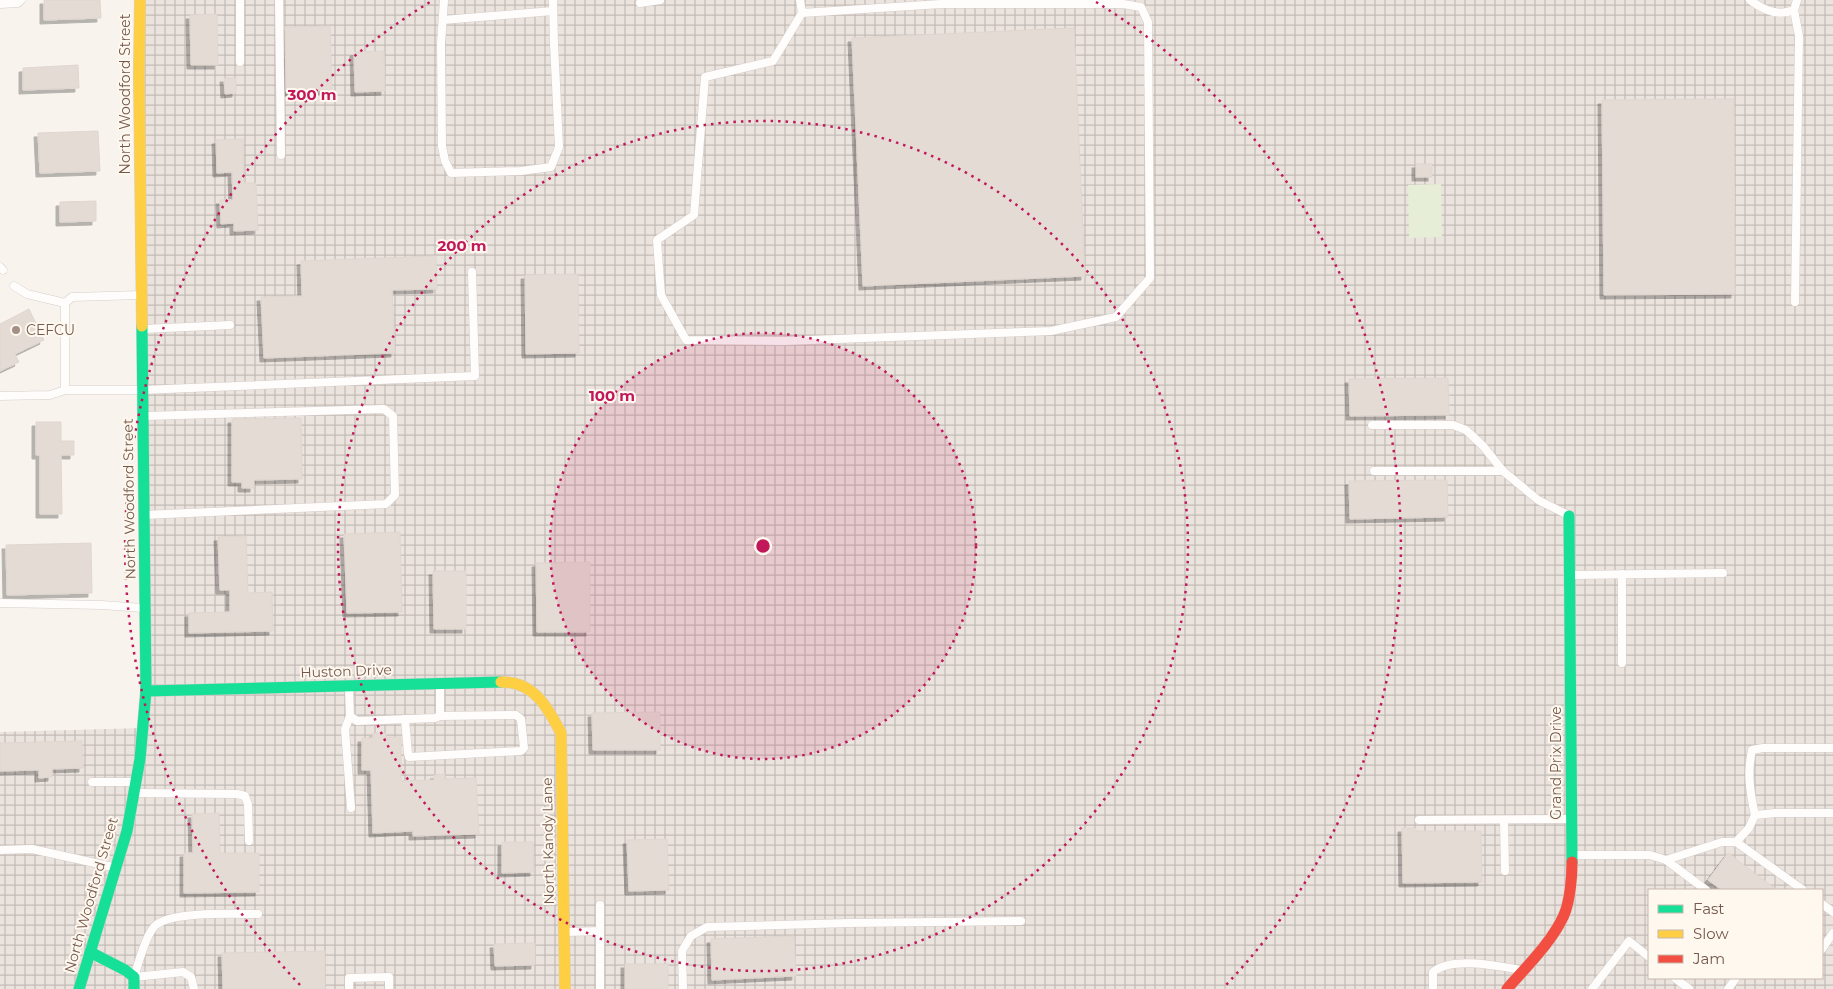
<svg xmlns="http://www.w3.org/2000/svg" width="1833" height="989" font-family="Montserrat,sans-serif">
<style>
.industrial{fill:url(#industrial-grid);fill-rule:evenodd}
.park{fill:#e6eed8}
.building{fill:#e4dbd4;stroke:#e0d6cf;filter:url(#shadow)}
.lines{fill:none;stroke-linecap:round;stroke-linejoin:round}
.lane-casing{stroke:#d6ceca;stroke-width:9}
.fast-casing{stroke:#d7cfca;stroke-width:12}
.slow-casing{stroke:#d7cfca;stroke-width:12}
.jam-casing{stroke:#d7cfca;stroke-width:12}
.lane{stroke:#fefdfc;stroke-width:8}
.fast{stroke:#16e098;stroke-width:11}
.slow{stroke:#ffcf43;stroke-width:11}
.jam{stroke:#f24e42;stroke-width:11}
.ring{fill:none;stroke:#c2185b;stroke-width:2.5;stroke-dasharray:2.5 5}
.poi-dot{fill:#a48f85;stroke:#fef8ef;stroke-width:2}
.labels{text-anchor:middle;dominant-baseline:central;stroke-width:4;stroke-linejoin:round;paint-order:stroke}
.street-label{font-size:14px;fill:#76594d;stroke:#fef8ef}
.poi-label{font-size:14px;fill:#76594d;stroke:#fef8ef;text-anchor:start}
.centre{fill:#c2185b;stroke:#fef8ef;stroke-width:2.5}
.ring-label{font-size:15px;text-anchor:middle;font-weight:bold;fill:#c2185b;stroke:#fef8ef;stroke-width:4;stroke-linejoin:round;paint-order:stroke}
</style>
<defs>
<pattern id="industrial-grid" width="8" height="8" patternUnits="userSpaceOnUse" patternTransform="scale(1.25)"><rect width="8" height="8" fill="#ebe3de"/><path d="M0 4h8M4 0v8" fill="none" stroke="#c3bbb6"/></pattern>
<filter id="shadow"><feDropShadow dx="-4" dy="4" stdDeviation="0" flood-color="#0004"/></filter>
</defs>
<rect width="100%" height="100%" fill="#f8f3ed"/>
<path class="industrial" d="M140,0H1833V989H0V732L142,728ZM1649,890H1822V978H1649Z"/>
<polygon class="park" points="1441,184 1442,237 1409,238 1408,185"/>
<g class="building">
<polygon points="44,0 100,0 101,18 44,20"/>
<polygon points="217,14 218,65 191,65 190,15"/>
<polygon points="330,26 332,90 286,92 285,27"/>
<polygon points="1074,28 1085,276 863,286 852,38"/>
<polygon points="384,51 385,91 355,92 354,52"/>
<polygon points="78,65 79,88 23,90 23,68"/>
<polygon points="224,78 236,78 236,93 225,94"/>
<polygon points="1734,99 1735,294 1604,295 1602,100"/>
<polygon points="98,131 100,171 40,173 38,133"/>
<polygon points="243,139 244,183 256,183 258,230 234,231 234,223 221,224 220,200 233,200 232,172 217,173 216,140"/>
<rect x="1416" y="164" width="16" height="13"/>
<polygon points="96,201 96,221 60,222 60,202"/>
<polygon points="436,256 437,289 392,290 395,353 264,358 261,297 302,296 301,261"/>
<polygon points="578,274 579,353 526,354 525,275"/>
<polygon points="29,309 44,340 15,354 19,362 0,371 0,324"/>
<polygon points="1448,378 1449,415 1350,416 1349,379"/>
<polygon points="301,418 302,479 254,480 254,488 242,488 242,482 232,482 232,419"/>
<polygon points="36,422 61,422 61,441 74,441 74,455 61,455 62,514 40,514 40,455 36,455"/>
<polygon points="1447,480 1448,517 1350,519 1349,481"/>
<polygon points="400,532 402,612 347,613 344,534"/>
<polygon points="246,536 248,593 272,592 273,631 189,633 189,613 230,612 230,590 220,590 218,537"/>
<polygon points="91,543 92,593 7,595 6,545"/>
<polygon points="590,562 590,632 537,632 536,563"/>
<polygon points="433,571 466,571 466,629 434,629"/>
<polygon points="660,712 660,750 593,750 592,713"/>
<polygon points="373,733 386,733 386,737 401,737 401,781 434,780 434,775 445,774 445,779 476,778 479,834 413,836 413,831 373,833 371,770 362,770 362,738 373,738"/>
<polygon points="82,741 83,768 52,769 52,777 39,778 39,770 0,771 0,743"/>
<polygon points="219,813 220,853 259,853 259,892 184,893 184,853 193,853 192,814"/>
<polygon points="1402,828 1416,828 1416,831 1481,831 1482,882 1403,883"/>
<polygon points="667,839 669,890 629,891 627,840"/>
<polygon points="502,842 533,842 534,872 502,873"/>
<polygon points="1728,853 1777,890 1722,890 1708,880"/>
<polygon points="794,936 796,976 712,980 711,939"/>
<polygon points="535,943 535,965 495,966 494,944"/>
<polygon points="325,951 325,989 223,989 222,953"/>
<rect x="625" y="964" width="43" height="25"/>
</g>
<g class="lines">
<defs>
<g id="lane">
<polyline points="240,0 240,62"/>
<polyline points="279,0 281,155"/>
<polyline points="444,0 441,44 442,146 445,161 451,173 521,171 551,167 559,147 554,43 553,0"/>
<polyline points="800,0 802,13 773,61 705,77 694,215 657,240 661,295 686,340 784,341 1051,331 1116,317 1150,278 1148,22 1141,7 1123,4 941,4 802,13"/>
<path d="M1750,0C1763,10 1778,17 1794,10L1797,0"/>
<polyline points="640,3 660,0"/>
<polyline points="0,4 18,3 21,0"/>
<polyline points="1794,10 1799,36 1795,302"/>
<polyline points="443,20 553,11"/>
<polyline points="0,267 3,270"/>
<polyline points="14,286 27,294 65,303"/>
<polyline points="144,329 230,325"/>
<polyline points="65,390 65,303 72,297 141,295"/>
<polyline points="0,396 50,395 65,390 143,390 475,376 472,272"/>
<polyline points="1372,425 1453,425 1466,430 1483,446 1503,471 1538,500 1568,515"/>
<polyline points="1374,471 1503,471"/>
<polyline points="144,515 386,504 395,495 393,416 384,409 145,416"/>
<polyline points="1572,575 1723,573"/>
<polyline points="0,603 102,605 143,608"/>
<polyline points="1622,663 1622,574"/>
<polyline points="349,688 350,716 357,721 435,718 440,716 440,686"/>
<polyline points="350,716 345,729 351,808"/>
<polyline points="405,719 408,753 409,757 521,751 524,748 521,719 516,715 440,716"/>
<polyline points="92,782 134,782"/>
<polyline points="136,793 237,794 245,796 248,804 249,841"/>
<path d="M1755,815C1750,793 1747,773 1752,750L1763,748H1833"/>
<polyline points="1419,820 1570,819"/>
<polyline points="1504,820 1505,871"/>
<polyline points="1736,842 1749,828 1755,815 1776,813 1833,813"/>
<polyline points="0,850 32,849 113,867"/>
<polyline points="1574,855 1650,855 1666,860 1706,890"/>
<polyline points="1666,860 1722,842 1736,842 1803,890"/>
<polyline points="1822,904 1833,912"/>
<polyline points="566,932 600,931"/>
<polyline points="1822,949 1833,933"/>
<polyline points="1675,978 1689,989"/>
<path d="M194,989L191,977L183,972L134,977C138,965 146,933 156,925C173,911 235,914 258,914"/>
<polyline points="349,989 349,978 389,977 389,989"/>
<polyline points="600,989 600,905"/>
<polyline points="683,989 682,951 691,936 707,927 849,923 1021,921"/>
<path d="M1433,989V972C1452,956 1498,966 1521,970"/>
<polyline points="1592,989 1629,941 1649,957"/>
<polyline points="1728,989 1736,978"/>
</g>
<g id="fast">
<polyline points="1569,516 1572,862"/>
<polyline points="146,691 501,682"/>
<polyline points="90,952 125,970 134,977 134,989"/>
<polyline points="79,989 127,831 140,759 146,691 142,326"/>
</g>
<g id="slow">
<polyline points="140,0 139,74 142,326"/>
<path d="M501,682C534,681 548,708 561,733L565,989"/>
</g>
<path id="jam" d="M1507,989C1526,967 1552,942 1564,915C1570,901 1572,877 1572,862"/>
</defs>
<use href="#lane" class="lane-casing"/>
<use href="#fast" class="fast-casing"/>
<use href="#slow" class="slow-casing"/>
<use href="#jam" class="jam-casing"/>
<use href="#lane" class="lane"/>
<use href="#fast" class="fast"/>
<use href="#slow" class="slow"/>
<use href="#jam" class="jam"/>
</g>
<circle cx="763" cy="546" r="213" fill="#c2185b" fill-opacity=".12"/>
<g class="ring">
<circle cx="763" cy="546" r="213"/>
<circle cx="763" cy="546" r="425"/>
<path d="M300 985A638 638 0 0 1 430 2M1096 2A638 638 0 0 1 1226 985"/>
</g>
<circle class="poi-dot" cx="16" cy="330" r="5"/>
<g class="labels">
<g class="street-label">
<text transform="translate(125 94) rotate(-90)">North Woodford Street</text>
<text transform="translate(129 499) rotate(-91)">North Woodford Street</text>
<text transform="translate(346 671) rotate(-2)">Huston Drive</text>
<text transform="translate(1556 763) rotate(-90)">Grand Prix Drive</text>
<text transform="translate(548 841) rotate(-91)">North Kandy Lane</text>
<text transform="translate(91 895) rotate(-74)">North Woodford Street</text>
</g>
<g class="poi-label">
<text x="26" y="330">CEFCU</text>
</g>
</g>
<circle cx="763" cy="546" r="8" class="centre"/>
<g class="ring-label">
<text x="312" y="100">300 m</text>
<text x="462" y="251">200 m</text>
<text x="612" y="401">100 m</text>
</g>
<rect x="1648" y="889" width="175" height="90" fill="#fef8ef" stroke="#c8b8ae"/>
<rect x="1658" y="905" width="25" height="8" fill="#16e098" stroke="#c8b8ae"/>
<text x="1693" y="914" font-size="15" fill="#76594d">Fast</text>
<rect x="1658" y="930" width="25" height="8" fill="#ffcf43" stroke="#c8b8ae"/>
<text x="1693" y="939" font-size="15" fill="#76594d">Slow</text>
<rect x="1658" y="955" width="25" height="8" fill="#f24e42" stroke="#c8b8ae"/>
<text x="1693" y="964" font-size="15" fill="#76594d">Jam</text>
</svg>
